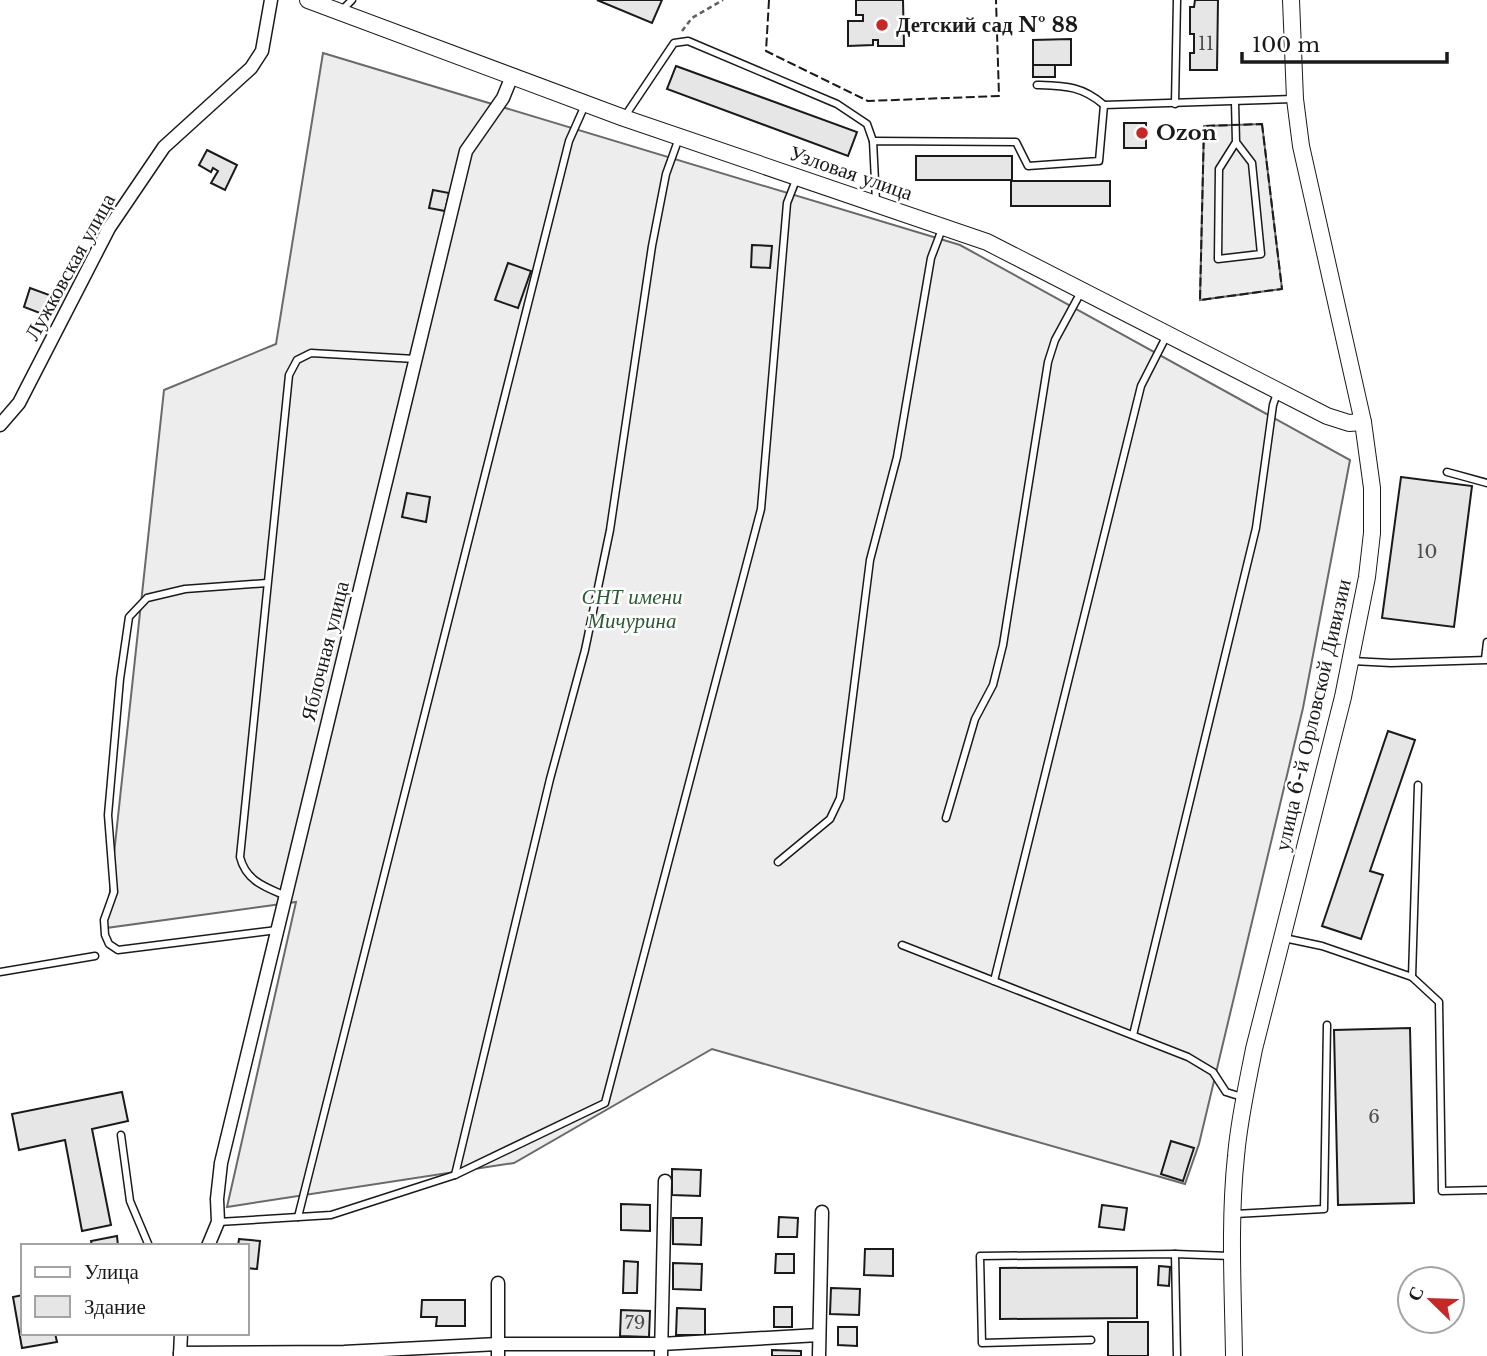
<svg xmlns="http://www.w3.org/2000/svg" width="1487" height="1356" font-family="'Libre Baskerville',serif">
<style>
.built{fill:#ededed;stroke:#6a6a6a;stroke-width:2}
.building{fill:#e6e6e6;stroke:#1a1a1a;stroke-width:2}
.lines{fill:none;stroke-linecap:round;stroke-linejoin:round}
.service-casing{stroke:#1a1a1a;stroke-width:9}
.minor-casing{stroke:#1a1a1a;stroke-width:15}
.tertiary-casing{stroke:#1a1a1a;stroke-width:18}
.path{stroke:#5f5f5f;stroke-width:2.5;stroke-dasharray:5 3.5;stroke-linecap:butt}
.service{stroke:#fff;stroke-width:6}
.minor{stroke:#fff;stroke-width:12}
.tertiary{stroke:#fff;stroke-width:16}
.fence{stroke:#1a1a1a;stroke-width:2;stroke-dasharray:9 3.5;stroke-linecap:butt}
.poi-dot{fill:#c62828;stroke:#fff;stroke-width:2.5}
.labels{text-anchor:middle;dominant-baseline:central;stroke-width:5;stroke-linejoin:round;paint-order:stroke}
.number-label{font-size:18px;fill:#4d4d4d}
.poi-label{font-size:21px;font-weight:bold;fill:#1a1a1a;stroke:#fff;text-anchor:start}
.street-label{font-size:21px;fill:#1a1a1a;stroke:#fff}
.park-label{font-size:21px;font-style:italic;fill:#2b5a34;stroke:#fff}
</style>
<rect width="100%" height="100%" fill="#fff"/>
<g class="built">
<polygon points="323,53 960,245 1350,460 1303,708 1199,1144 1185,1184 712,1049 514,1163 227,1207 296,902 106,928 164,390 276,344"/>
<polygon points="1262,124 1282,289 1200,300 1204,126"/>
</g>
<g class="building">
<polygon points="597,0 662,0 652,23"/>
<polygon points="856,0 903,0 904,46 878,46 878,40 873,40 873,45 848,46 848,21 863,21 863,15 856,15"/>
<polygon points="1195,0 1218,0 1217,70 1190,70 1190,53 1194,53 1194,34 1190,34 1190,7 1194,7"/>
<polygon points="1071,39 1071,65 1033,65 1033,40"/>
<rect x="1033" y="65" width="22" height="12"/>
<polygon points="676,66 857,132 848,156 667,89"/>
<rect x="1124" y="123" width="22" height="25"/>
<polygon points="207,150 237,165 225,190 211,183 218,171 213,168 211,172 199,165"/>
<polygon points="916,156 1012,156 1012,181 1110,181 1110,206 1011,206 1011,180 916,180"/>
<polygon points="433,190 449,193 445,211 429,208"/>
<polygon points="752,245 772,246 770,268 751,267"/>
<polygon points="508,263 531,271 518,308 495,300"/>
<polygon points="30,288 52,296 45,315 24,307"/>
<polygon points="1401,477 1472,486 1454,627 1382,618"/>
<polygon points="407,493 430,497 426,522 402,517"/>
<polygon points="1388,731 1415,740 1370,871 1383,875 1361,939 1322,926"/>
<polygon points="1410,1028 1414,1203 1338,1205 1334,1030"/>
<polygon points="122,1092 128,1121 92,1129 111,1225 82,1231 65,1140 19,1150 12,1114"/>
<polygon points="1171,1141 1194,1148 1183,1181 1161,1174"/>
<polygon points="672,1169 701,1170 700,1196 672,1195"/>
<polygon points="621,1204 650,1205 650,1231 621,1230"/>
<polygon points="1102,1205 1127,1208 1124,1230 1099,1227"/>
<polygon points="779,1217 798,1218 797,1237 778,1237"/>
<polygon points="673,1218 702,1218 701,1245 673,1244"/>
<polygon points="117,1236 118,1246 92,1246 91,1241"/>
<polygon points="239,1239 260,1241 257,1269 247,1268 247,1246 238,1246"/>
<polygon points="865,1249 893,1249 893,1276 864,1275"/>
<polygon points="776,1254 794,1254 794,1273 775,1273"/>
<polygon points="624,1261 638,1262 637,1293 623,1293"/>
<polygon points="673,1263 702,1264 701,1290 673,1289"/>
<polygon points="1159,1266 1170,1267 1169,1286 1158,1285"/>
<polygon points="1137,1267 1137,1318 1000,1319 1000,1268"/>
<polygon points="831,1288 860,1289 859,1315 830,1314"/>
<polygon points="23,1295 23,1333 55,1333 57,1342 22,1348 13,1297"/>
<polygon points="422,1300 465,1300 465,1326 436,1326 437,1317 421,1317"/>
<rect x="774" y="1307" width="18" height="20"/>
<polygon points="677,1308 705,1309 705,1335 676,1335"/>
<polygon points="621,1310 650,1311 649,1337 620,1336"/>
<rect x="1108" y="1322" width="40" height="34"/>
<polygon points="838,1327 857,1327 857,1346 838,1345"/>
<polygon points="772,1350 801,1351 801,1356 772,1356"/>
</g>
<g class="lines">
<defs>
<g id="service">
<polyline points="341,11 352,0"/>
<path d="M1037,85C1066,86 1082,86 1104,105"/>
<polyline points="1235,102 1236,142 1219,169 1218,259 1261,254 1252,163 1236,142"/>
<polyline points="1175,104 1177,0"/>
<polyline points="625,116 674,43 688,41 837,104 867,124 873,141"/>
<polyline points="876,201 873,141 1016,142 1028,166 1099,161 1104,105 1293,99"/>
<polyline points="1447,472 1487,483"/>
<polyline points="267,583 185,589 147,598 129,617 120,679 108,815 114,892 104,920 105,935 109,944 118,950 277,930"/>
<polyline points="1485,659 1487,642"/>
<polyline points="1352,661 1391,663 1487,660"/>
<polyline points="946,818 975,719 993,685 1003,645 1048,362 1055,340 1081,292"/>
<polyline points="778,862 830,819 840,798 870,560 897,457 931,258 942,229"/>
<path d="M286,896C265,887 246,881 240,857L289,375L297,360L311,353L415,359"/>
<polyline points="1284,938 1322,946 1412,977 1418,785"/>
<polyline points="902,945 1188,1057 1213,1072 1226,1092 1242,1097"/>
<polyline points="0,972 95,956"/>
<polyline points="1412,977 1439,1002 1442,1191 1487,1190"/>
<polyline points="994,981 1141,386 1167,335"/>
<polyline points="1133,1035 1256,528 1273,405 1277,393"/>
<polyline points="121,1135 130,1201 149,1246"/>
<polyline points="455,1175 550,779 585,650 610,530 652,246 666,174 679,138"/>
<polyline points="1235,1214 1324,1209 1327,1025"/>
<polyline points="298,1217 569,141 585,105"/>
<polyline points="218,1222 331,1215 455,1175 605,1103 761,509 787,203 796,180"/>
<polyline points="1175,1254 1177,1356"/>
<polyline points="1091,1340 982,1343 980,1256 1175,1254 1230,1256"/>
</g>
<g id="minor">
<polyline points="0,425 19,403 109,228 164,147 251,68 262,51 271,0"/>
<polyline points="208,1246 218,1222 217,1199 221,1163 466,151 503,98 512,76"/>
<polyline points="498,1283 498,1356"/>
<polyline points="180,1353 344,1352 498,1344 661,1344 819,1335"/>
<polyline points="180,1356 181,1333"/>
<polyline points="661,1356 665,1181"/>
<polyline points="819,1356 822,1212"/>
</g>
<g id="tertiary">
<polyline points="308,0 624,118 987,242 1327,416 1349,423 1363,422"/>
<path d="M1234,1356C1233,1290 1229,1222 1236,1156C1239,1120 1247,1085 1254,1049L1343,697L1367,577L1372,533V488L1363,422L1301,146L1295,99L1291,0"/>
</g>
</defs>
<use href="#service" class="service-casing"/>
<use href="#minor" class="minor-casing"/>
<use href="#tertiary" class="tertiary-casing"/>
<polyline class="path" points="682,31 692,18 723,0"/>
<use href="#service" class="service"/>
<use href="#minor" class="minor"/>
<use href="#tertiary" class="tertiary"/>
<g class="fence">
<polyline points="769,0 766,51 868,101 999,96 996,0"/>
<polygon points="1262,124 1282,289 1200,300 1204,126"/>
</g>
</g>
<g class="poi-dot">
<circle cx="882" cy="25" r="7"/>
<circle cx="1142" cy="133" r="7"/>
</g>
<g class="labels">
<g class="number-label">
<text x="1206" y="44">11</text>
<text x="1427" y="552">10</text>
<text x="1374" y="1117">6</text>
<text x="635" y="1323">79</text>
</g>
<g class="poi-label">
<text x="896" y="25">Детский сад № 88</text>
<text x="1156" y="133">Ozon</text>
</g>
<g class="street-label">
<text transform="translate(851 173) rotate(19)">Узловая улица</text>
<text transform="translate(70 267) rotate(-61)">Лужковская улица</text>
<text transform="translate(325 651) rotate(-76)">Яблочная улица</text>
<text transform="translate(1313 715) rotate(-77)">улица 6-й Орловской Дивизии</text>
</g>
<g class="park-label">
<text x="632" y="597">СНТ имени<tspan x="632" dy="24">Мичурина</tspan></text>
</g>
</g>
<rect x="21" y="1244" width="228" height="91" fill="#ffffff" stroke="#a3a3a3" stroke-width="2"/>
<rect x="35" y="1267" width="35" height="10" fill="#ffffff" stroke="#a3a3a3" stroke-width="2"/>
<text x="84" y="1279" font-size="21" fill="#1a1a1a">Улица</text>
<rect x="35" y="1296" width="35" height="21" fill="#e6e6e6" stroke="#a3a3a3" stroke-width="2"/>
<text x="84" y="1314" font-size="21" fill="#1a1a1a">Здание</text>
<g transform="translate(1431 1300) rotate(293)"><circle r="33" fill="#ffffff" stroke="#a3a3a3" stroke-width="2"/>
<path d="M0-5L12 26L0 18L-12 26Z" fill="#c62828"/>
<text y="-10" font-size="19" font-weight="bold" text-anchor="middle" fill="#1a1a1a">С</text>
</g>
<path d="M1242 52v10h205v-10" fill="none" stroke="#1a1a1a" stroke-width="3.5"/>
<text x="1252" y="52" font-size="21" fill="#1a1a1a" stroke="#ffffff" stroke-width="5" paint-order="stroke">100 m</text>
</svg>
